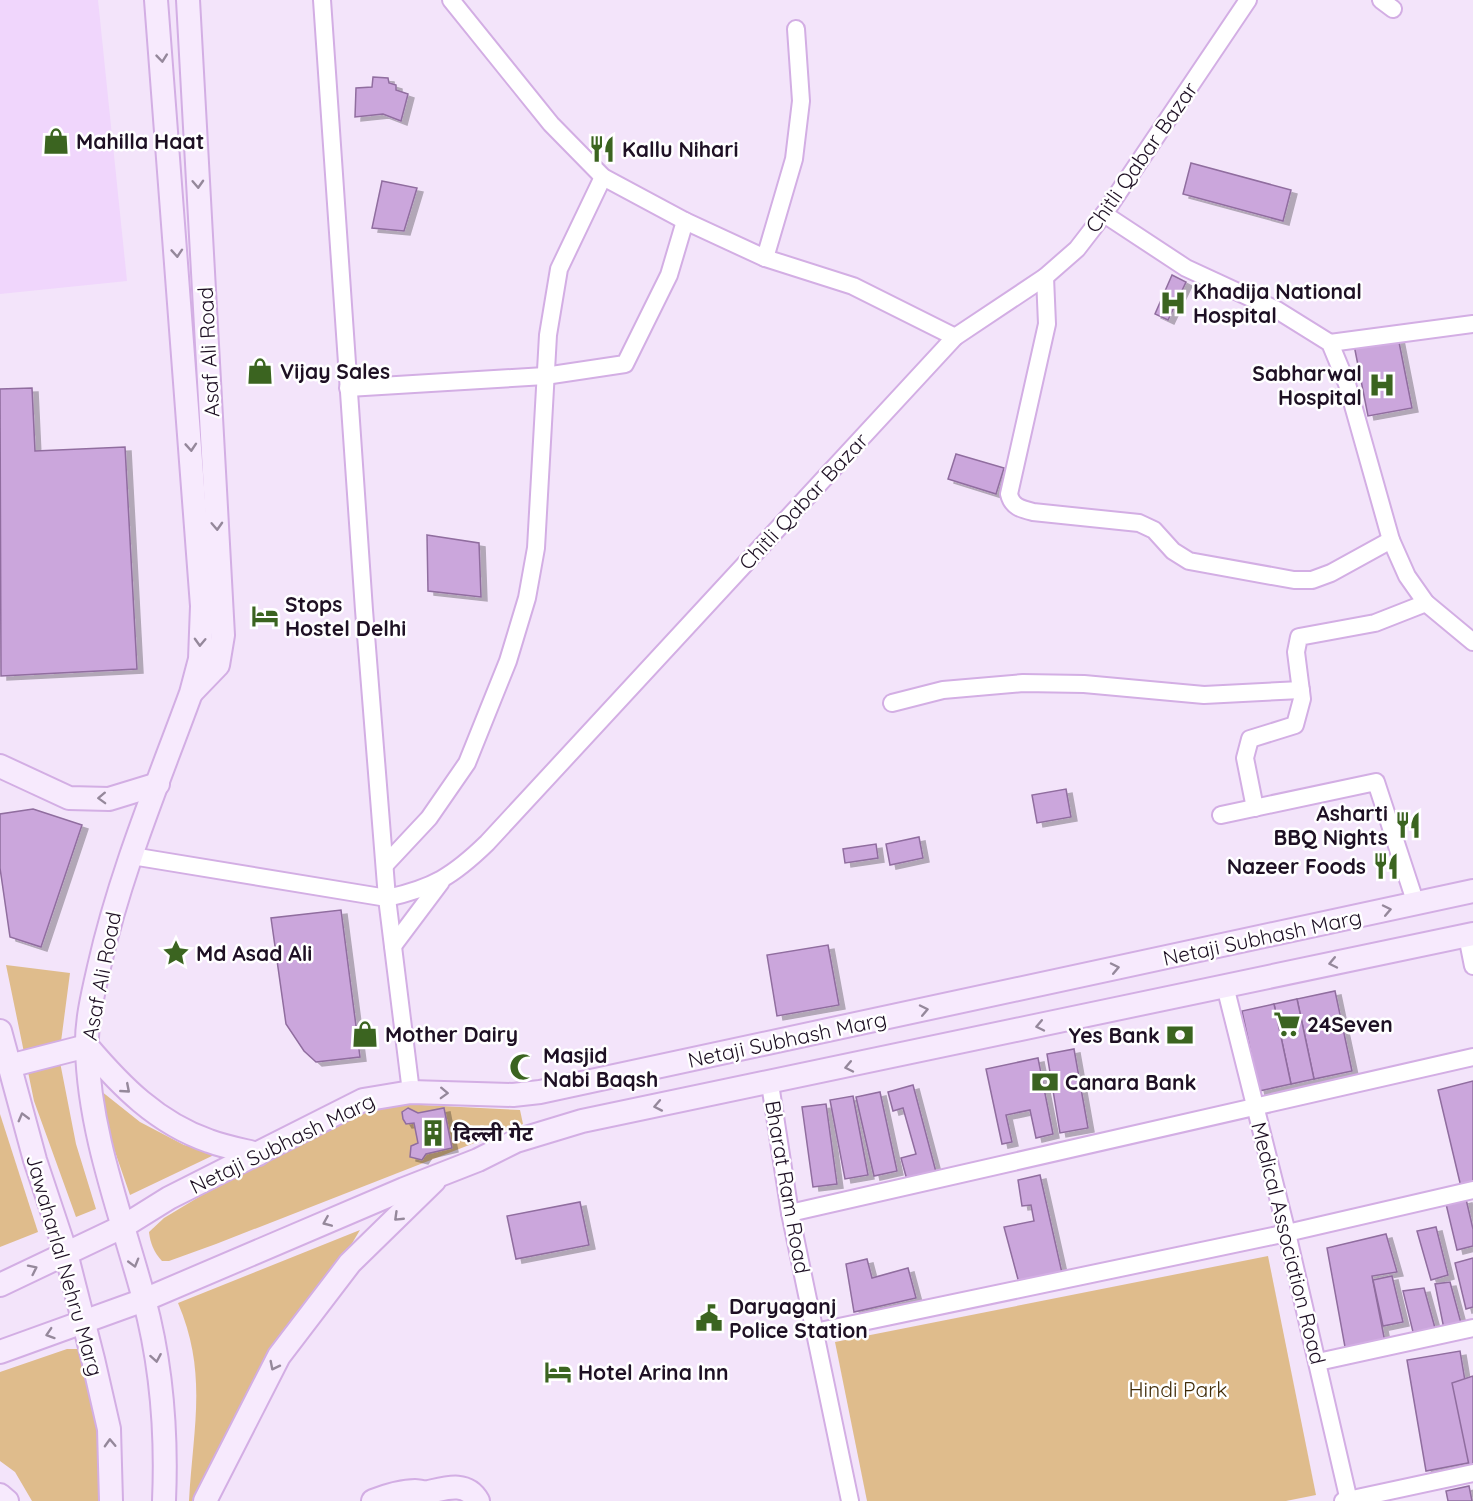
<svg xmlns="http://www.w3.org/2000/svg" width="1473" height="1501" font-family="Quicksand,'Noto Sans Devanagari',sans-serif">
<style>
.built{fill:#f0d6fc}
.green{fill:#dfbc8c}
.building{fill:#cba6dc;stroke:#906d9f;stroke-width:1.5;filter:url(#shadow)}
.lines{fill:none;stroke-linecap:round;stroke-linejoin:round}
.street-casing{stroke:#d3aee4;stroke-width:20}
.secondary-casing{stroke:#d3aee4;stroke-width:26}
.street{stroke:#fff;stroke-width:16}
.secondary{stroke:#f7eafd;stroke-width:22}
.oneway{stroke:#95889b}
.labels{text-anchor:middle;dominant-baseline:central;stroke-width:5;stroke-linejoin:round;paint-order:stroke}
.poi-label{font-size:21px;font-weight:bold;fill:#1e1024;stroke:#fff;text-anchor:start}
.street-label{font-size:21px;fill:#1e1024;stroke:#fff}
.park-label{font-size:21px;fill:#402b08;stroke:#fff}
</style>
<defs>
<filter id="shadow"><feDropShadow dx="6" dy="4" stdDeviation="0" flood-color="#0004"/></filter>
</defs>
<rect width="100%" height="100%" fill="#f3e4fa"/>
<polygon class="built" points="0,0 98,0 127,281 0,294"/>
<g class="green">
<polygon points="6,965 70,973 59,1057 76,1144 96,1209 76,1217 34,1101"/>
<polygon points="101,1091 140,1122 184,1145 211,1151 214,1155 130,1195 113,1146"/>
<path d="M382,1103L520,1110L523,1124L216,1244L169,1261H162C154,1253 150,1242 149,1232L164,1218L285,1145Z"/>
<polygon points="0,1114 38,1232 0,1247"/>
<path d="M360,1230L198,1501H189C193,1428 208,1373 178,1303Z"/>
<polygon points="1268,1256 1316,1495 1286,1501 867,1501 835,1342"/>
<polygon points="67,1349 79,1349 91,1357 107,1501 32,1501 15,1472 0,1461 0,1372"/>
</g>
<g class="building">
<polygon points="373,77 388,78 389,83 396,85 396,90 408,94 401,121 383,114 355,117 356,88 372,87"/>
<polygon points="1191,163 1291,190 1283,221 1183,194"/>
<polygon points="382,181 417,188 404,231 372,228"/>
<polygon points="1172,275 1186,282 1168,320 1155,314"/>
<polygon points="1398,337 1412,408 1368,416 1354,345"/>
<polygon points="32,388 35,451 125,447 137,669 1,676 0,389"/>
<polygon points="956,454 1004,468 996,494 948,479"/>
<polygon points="427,535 479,543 481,597 428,591"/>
<polygon points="1066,789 1071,817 1037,823 1032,795"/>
<polygon points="33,809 82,825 41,947 10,937 0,868 0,814"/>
<polygon points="919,837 923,858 890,865 886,844"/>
<polygon points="876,844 878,858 845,863 843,849"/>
<polygon points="341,910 360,1057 316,1062 304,1051 286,1024 271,918"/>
<polygon points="828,945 839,1005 777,1016 767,955"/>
<polygon points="1335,991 1352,1071 1314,1079 1297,999"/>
<polygon points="1297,999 1314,1079 1291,1084 1274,1004"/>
<polygon points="1274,1004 1291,1084 1259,1091 1242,1011"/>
<polygon points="1074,1049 1088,1128 1060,1133 1047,1054"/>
<polygon points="1038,1058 1053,1134 1036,1138 1030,1110 1006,1115 1012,1142 1002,1144 986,1069"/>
<polygon points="1473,1081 1473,1184 1461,1187 1438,1090"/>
<polygon points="913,1085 936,1172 907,1180 901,1158 916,1154 903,1108 893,1111 888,1092"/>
<polygon points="880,1092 897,1171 874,1176 856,1097"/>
<polygon points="853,1096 868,1175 845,1179 830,1100"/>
<polygon points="826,1104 837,1184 813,1187 802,1107"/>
<polygon points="408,1108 418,1113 444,1108 452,1148 426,1154 422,1160 410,1157 411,1146 418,1143 414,1123 406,1124 403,1119 402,1112"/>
<polygon points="1040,1175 1062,1273 1019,1283 1004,1227 1034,1221 1031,1205 1022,1206 1018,1180"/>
<polygon points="1466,1199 1473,1229 1473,1246 1457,1250 1446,1204"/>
<polygon points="580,1202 589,1245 516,1259 507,1216"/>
<polygon points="1436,1227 1448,1275 1431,1280 1417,1231"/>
<polygon points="1386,1234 1397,1272 1372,1276 1385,1342 1345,1347 1327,1248"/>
<polygon points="1473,1258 1473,1307 1466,1309 1455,1263"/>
<polygon points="867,1259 872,1278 908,1268 916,1298 854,1312 846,1264"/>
<polygon points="1392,1276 1403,1322 1383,1326 1373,1280"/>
<polygon points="1450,1282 1461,1323 1444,1329 1435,1284"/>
<polygon points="1424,1288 1435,1328 1413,1332 1403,1291"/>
<polygon points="1460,1351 1473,1429 1473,1462 1426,1471 1407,1360"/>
<polygon points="1473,1376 1473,1468 1470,1470 1452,1383"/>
<polygon points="1469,1486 1472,1501 1448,1501 1446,1491"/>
</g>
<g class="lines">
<defs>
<g id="street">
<polyline points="322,0 364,610 387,898 411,1092"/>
<polyline points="451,0 551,124 603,177 685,221 765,258 853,286 955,337"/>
<polyline points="1381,0 1393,9"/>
<polyline points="1104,214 1186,268 1277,310 1330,343 1347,384 1391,540 1407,576 1426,603 1473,642"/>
<polyline points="765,258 794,159 801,101 796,29"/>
<path d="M1045,277L1047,324L1009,494C1012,507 1021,509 1033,512L1139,523L1154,530L1173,551L1189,561L1294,580H1312L1331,573L1391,540"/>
<polyline points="1330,343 1473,324"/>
<polyline points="348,388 545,376 625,364 669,275 685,221"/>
<polyline points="892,703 943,690 1023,683 1084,684 1204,695 1301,690"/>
<polyline points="1255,808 1245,758 1250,739 1295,725 1302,699 1296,652 1299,637 1375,623 1426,603"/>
<polyline points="1221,815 1376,782 1416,904"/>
<path d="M132,856L387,898C433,888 453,876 487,843L955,337L1045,277L1077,249L1104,214L1248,0"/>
<polyline points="385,865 429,818 467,763 508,661 527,598 536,548 548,335 559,269 603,177"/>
<polyline points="1467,936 1473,966"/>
<polyline points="393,946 441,882"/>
<polyline points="1225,986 1287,1233 1349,1501"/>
<polyline points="770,1084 790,1213 850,1501"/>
<polyline points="790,1213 1473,1057"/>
<polyline points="815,1332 1287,1233 1473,1190"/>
<polyline points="1318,1362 1473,1328"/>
<polyline points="1343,1501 1473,1473"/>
</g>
<g id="secondary">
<path d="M156,0L202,606L200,659L191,693C158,783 120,873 99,967C93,993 86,1022 87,1048C89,1134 122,1217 144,1299C162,1366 167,1432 164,1501"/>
<polyline points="188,0 223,635 218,665 192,692"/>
<polyline points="0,766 69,798 109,799 158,784"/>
<polyline points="0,1031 35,1160 66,1253 93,1359 109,1429 111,1501"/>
<path d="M9,1066L87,1046C121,1086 157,1123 209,1141C225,1147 242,1150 258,1154"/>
<polyline points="0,1285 124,1226 169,1198 363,1100 411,1092 513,1095 540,1092 1473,891"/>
<polyline points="0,1352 144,1300 404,1189 478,1160 516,1141 582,1121 1473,934"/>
<polyline points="0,1495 7,1501"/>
<polyline points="205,1501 279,1356 350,1263 434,1181"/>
<path d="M373,1501C386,1496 400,1491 415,1491C419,1491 424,1493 429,1492C446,1488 467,1481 478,1501"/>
</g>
</defs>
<use href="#street" class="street-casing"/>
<use href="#secondary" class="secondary-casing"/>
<use href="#street" class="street"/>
<use href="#secondary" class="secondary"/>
</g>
<defs><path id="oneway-chevron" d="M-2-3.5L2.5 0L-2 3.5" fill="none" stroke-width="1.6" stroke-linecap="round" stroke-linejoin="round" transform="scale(1.5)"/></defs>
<g class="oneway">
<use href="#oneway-chevron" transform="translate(162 58) rotate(84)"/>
<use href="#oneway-chevron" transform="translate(198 184) rotate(87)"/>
<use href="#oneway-chevron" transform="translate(177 253) rotate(86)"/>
<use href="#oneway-chevron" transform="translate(191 447) rotate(86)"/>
<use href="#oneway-chevron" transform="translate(217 526) rotate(87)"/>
<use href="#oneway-chevron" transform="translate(200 642) rotate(92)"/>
<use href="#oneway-chevron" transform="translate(102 798) rotate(178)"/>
<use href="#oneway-chevron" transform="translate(1387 910) rotate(-12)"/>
<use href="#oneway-chevron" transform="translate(1333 963) rotate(168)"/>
<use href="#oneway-chevron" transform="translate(1115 968) rotate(-12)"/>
<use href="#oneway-chevron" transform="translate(924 1010) rotate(-12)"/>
<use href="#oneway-chevron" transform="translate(1040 1026) rotate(168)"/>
<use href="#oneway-chevron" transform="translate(849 1067) rotate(168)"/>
<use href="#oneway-chevron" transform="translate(126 1089) rotate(41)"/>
<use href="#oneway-chevron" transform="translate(444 1093) rotate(2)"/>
<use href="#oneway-chevron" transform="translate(658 1106) rotate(169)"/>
<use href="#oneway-chevron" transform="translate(23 1117) rotate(-105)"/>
<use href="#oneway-chevron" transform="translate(398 1217) rotate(136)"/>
<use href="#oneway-chevron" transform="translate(327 1222) rotate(157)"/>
<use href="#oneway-chevron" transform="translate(134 1263) rotate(74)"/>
<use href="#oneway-chevron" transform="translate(33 1269) rotate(-26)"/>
<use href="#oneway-chevron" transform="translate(50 1334) rotate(162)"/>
<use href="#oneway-chevron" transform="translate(156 1358) rotate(80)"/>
<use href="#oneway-chevron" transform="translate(274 1366) rotate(117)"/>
<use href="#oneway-chevron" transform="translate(110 1443) rotate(-92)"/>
</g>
<defs>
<symbol id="shop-bare" viewBox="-9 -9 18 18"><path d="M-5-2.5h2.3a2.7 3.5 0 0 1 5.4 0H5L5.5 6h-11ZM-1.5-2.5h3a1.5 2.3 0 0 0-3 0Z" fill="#3b6420" stroke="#fff" stroke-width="2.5" paint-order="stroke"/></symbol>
<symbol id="restaurant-bare" viewBox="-9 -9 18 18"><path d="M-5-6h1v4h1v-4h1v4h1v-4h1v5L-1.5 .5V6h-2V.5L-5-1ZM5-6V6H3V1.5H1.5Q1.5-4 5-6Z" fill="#3b6420" stroke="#fff" stroke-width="2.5" paint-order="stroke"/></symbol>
<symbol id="hospital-bare" viewBox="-9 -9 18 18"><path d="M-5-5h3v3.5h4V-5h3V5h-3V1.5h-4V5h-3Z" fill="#3b6420" stroke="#fff" stroke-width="2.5" paint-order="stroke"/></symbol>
<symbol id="hotel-bare" viewBox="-9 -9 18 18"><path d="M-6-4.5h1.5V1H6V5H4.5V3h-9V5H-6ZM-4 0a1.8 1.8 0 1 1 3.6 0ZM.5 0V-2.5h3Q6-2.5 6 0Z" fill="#3b6420" stroke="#fff" stroke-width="2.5" paint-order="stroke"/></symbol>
<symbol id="sight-bare" viewBox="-9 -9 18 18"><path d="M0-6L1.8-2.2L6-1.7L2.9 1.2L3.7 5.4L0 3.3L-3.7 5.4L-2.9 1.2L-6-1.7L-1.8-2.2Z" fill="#3b6420" stroke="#fff" stroke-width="2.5" paint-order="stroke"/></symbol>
<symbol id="supermarket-bare" viewBox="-9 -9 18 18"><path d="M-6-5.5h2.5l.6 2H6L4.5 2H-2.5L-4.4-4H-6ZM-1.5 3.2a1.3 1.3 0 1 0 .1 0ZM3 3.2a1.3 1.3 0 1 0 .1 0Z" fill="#3b6420" stroke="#fff" stroke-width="2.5" paint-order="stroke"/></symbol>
<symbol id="bank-bare" viewBox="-9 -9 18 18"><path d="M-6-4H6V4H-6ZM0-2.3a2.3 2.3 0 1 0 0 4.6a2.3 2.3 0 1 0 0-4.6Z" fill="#3b6420" stroke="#fff" stroke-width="2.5" paint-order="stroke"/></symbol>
<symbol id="mosque-bare" viewBox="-9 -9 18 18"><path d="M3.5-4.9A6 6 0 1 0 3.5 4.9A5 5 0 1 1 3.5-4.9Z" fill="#3b6420" stroke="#fff" stroke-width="2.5" paint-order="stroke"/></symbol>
<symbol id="building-bare" viewBox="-9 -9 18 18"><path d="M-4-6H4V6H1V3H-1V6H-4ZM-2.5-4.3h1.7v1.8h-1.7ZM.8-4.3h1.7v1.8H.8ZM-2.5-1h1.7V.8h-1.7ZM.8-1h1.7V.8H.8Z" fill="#3b6420" stroke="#fff" stroke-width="2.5" paint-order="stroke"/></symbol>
<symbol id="civic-bare" viewBox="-9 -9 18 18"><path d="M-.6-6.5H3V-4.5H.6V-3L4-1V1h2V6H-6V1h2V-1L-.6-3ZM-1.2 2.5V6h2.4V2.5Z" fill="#3b6420" stroke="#fff" stroke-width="2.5" paint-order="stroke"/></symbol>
</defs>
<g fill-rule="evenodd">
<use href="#shop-bare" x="37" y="122" width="38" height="38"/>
<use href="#restaurant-bare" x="583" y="130" width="38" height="38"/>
<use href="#hospital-bare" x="1154" y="284" width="38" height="38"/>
<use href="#shop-bare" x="241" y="352" width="38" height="38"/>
<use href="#hospital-bare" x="1363" y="366" width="38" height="38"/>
<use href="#hotel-bare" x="246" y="597" width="38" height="38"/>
<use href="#restaurant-bare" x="1389" y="806" width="38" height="38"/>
<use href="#restaurant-bare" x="1367" y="847" width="38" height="38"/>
<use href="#sight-bare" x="157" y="934" width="38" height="38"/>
<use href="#supermarket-bare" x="1268" y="1005" width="38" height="38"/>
<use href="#shop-bare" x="346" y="1015" width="38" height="38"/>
<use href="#bank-bare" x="1161" y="1016" width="38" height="38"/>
<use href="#mosque-bare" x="504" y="1048" width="38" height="38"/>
<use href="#bank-bare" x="1026" y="1063" width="38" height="38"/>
<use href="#building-bare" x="414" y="1114" width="38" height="38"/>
<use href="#civic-bare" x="690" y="1299" width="38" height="38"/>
<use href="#hotel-bare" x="539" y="1353" width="38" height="38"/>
</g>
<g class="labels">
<g class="poi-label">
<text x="76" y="141">Mahilla Haat</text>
<text x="622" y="149">Kallu Nihari</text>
<text x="1193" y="291">Khadija National<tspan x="1193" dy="24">Hospital</tspan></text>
<text x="280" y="371">Vijay Sales</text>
<text x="1362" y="373" text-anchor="end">Sabharwal<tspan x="1362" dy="24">Hospital</tspan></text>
<text x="285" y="604">Stops<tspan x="285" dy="24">Hostel Delhi</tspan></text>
<text x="1388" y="813" text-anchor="end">Asharti<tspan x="1388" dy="24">BBQ Nights</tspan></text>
<text x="1366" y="866" text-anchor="end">Nazeer Foods</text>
<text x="196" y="953">Md Asad Ali</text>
<text x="1307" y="1024">24Seven</text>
<text x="385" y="1034">Mother Dairy</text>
<text x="1160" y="1035" text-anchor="end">Yes Bank</text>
<text x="543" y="1055">Masjid<tspan x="543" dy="24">Nabi Baqsh</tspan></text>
<text x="1065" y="1082">Canara Bank</text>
<text x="453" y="1133">दिल्ली गेट</text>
<text x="729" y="1306">Daryaganj<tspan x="729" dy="24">Police Station</tspan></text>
<text x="578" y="1372">Hotel Arina Inn</text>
</g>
<g class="street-label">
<text transform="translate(1141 157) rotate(-55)">Chitli Qabar Bazar</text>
<text transform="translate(208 352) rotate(-93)">Asaf Ali Road</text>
<text transform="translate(803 501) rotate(-47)">Chitli Qabar Bazar</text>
<text transform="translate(1262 937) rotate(-12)">Netaji Subhash Marg</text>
<text transform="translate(101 976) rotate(-79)">Asaf Ali Road</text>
<text transform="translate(787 1039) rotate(-12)">Netaji Subhash Marg</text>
<text transform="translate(282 1143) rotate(-26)">Netaji Subhash Marg</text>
<text transform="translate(788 1187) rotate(80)">Bharat Ram Road</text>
<text transform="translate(1289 1243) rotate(76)">Medical Association Road</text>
<text transform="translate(65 1265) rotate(74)">Jawaharlal Nehru Marg</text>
</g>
<g class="park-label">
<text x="1178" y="1389">Hindi Park</text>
</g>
</g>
</svg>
